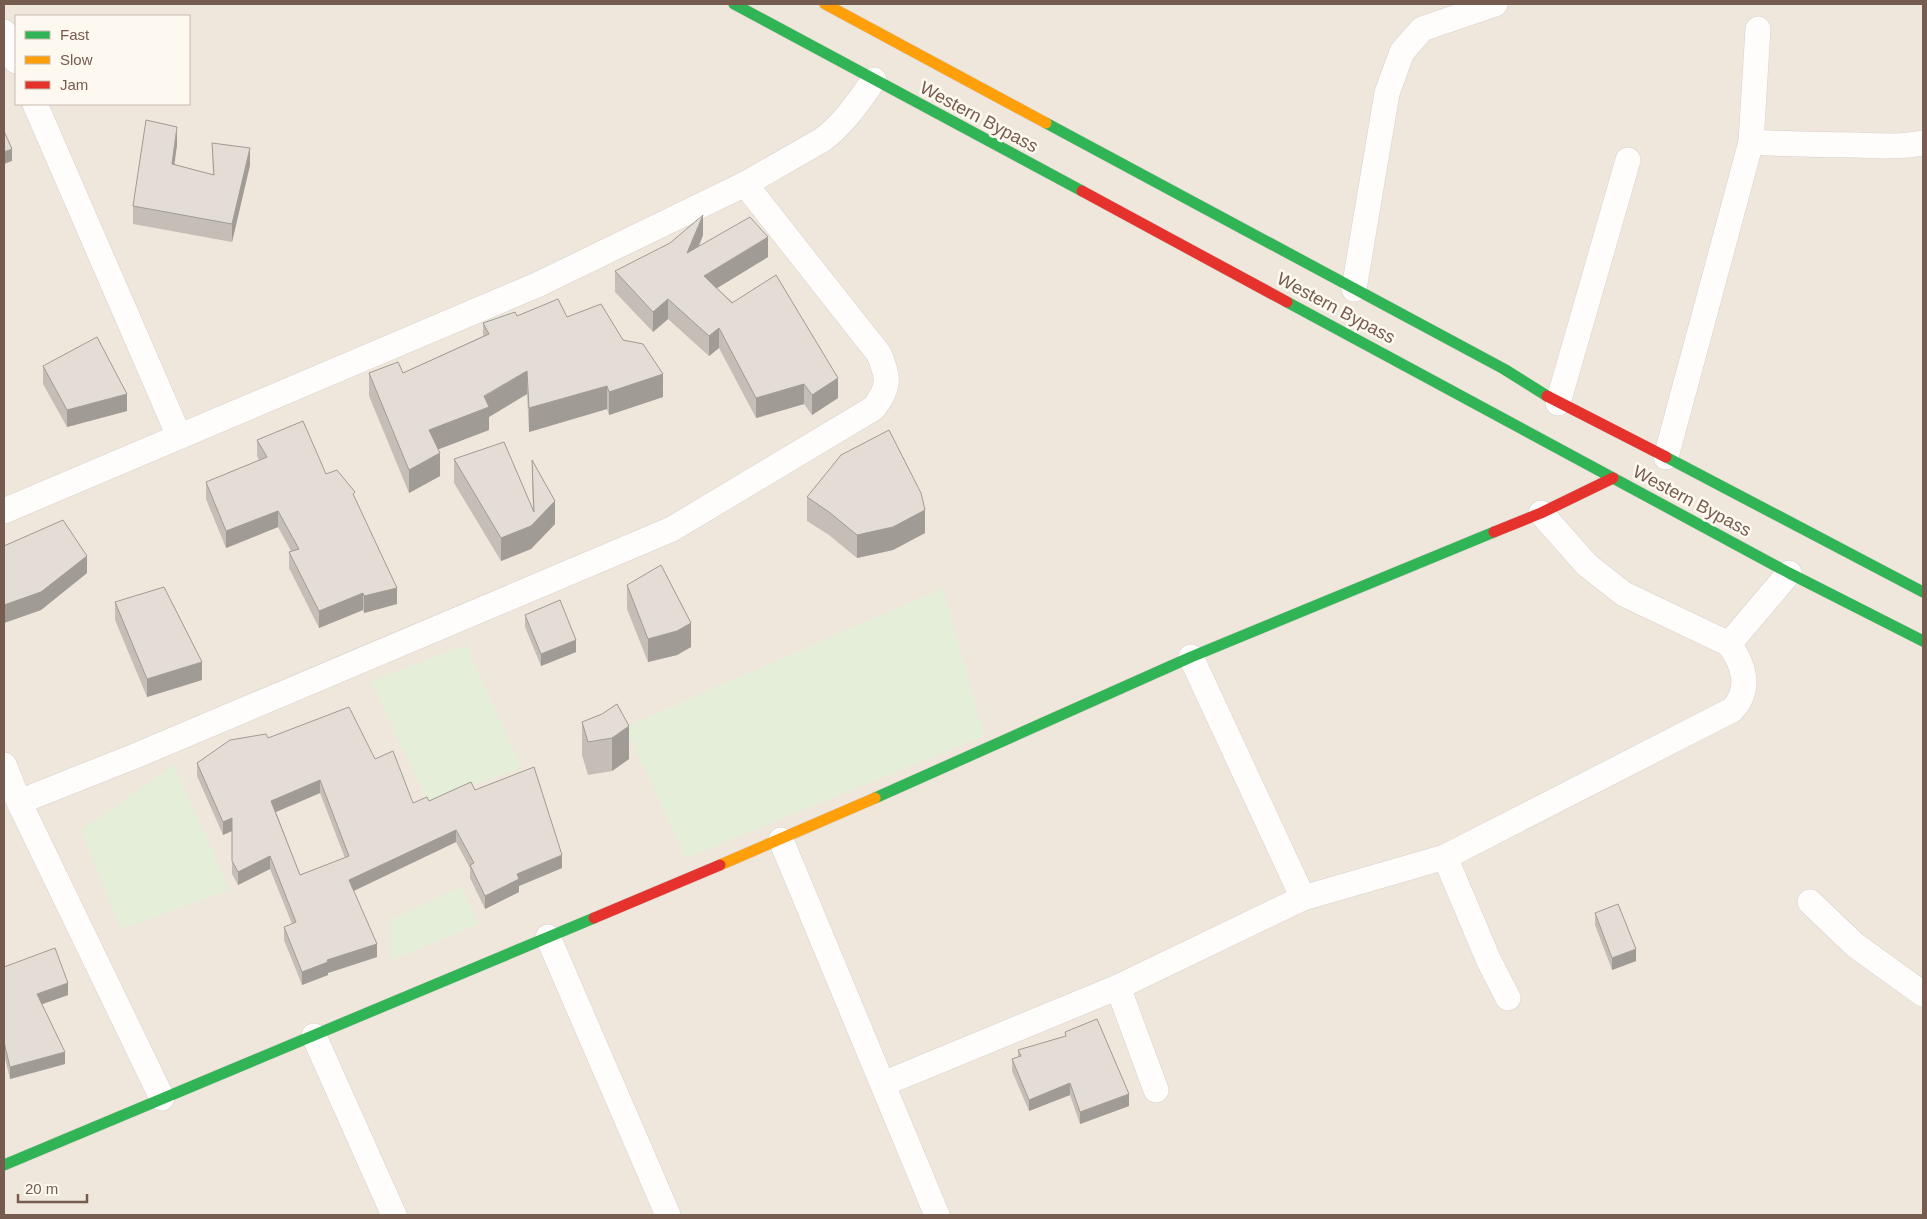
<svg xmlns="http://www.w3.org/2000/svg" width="1927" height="1219" font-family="Helvetica,sans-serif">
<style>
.residential{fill:#f0e7dc;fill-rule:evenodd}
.green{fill:#e5eed9}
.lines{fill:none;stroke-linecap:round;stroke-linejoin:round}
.street-casing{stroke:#d7d1cc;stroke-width:26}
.fast-casing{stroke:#d6d0c9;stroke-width:12}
.slow-casing{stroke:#d6d0c9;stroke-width:12}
.jam-casing{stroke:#d6d0c9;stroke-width:12}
.street{stroke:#fefdfc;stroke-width:25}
.fast{stroke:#30b455;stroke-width:11}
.slow{stroke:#ff9f0a;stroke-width:11}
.jam{stroke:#e5322d;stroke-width:11}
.wall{fill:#c4beb7;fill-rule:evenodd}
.shaded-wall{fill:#a09b95}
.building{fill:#e4ddd5;stroke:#a09b95;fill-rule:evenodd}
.labels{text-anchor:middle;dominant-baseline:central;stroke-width:5;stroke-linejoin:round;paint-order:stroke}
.street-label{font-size:18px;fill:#765c4e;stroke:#fef9f0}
</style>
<rect width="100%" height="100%" fill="#f8f4ee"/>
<path class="residential" d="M4,4H1923V1215H4ZM16,16H189V104H16Z"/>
<g class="green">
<polygon points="943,588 984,736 686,858 625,727"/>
<polygon points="466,645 522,768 427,801 371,681"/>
<polygon points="174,765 230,890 121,929 81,830"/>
<polygon points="462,887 479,924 391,961 391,919"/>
</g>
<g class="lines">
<defs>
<g id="street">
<polyline points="4,32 16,61"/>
<polyline points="35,104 179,436"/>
<path d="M1751,142C1787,144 1822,145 1858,145C1880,146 1902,147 1923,143"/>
<polyline points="1354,289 1387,93 1402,52 1422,29 1495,4"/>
<polyline points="1558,403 1628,160"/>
<polyline points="1666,457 1751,142 1758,29"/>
<path d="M4,511L537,285L745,184L822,140C844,124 858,102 874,80"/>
<polyline points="1729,644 1789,573"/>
<polyline points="1191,657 1303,898"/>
<polyline points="4,765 19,802 162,1098"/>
<path d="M19,802L135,756L672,529L874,408C890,386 889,379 879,354L745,184"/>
<polyline points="781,840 937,1215"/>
<polyline points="1445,857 1489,961 1508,998"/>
<polyline points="1810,902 1855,945 1923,994"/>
<polyline points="548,937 668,1215"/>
<polyline points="314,1036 394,1215"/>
<polyline points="883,1084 1118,987"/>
<path d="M1156,1090L1118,987L1303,898L1445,857L1732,710C1752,689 1744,665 1729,644L1624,594L1587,565L1541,513"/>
</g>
<g id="fast">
<polyline points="734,4 1082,191"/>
<polyline points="1046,123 1504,369 1547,396"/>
<polyline points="1287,302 1789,573 1923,641"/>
<polyline points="1666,457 1923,592"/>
<polyline points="875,798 1191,657 1494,532"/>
<polyline points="4,1165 594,918"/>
</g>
<g id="slow">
<polyline points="825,4 1046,123"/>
<polyline points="720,865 875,798"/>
</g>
<g id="jam">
<polyline points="1082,191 1287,302"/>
<polyline points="1547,396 1666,457"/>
<polyline points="1494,532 1541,513 1613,478"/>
<polyline points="594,918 720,865"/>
</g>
</defs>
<use href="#street" class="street-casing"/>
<use href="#fast" class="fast-casing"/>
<use href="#slow" class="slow-casing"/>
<use href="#jam" class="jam-casing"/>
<use href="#street" class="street"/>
<use href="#fast" class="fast"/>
<use href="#slow" class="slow"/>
<use href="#jam" class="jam"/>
</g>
<g class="wall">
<polygon points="212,143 250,165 232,242 133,224 133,206 177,145 174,164 213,175"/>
<polygon points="703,235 699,247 768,257 717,288 838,398 812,415 804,404 756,418 719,348 709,356 668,319 653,332 615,292 615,271"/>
<polygon points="517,316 567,317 623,340 663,397 609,415 607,409 529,432 527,394 489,417 489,430 438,449 440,476 409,493 369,396 369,373 403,373 483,336 483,323"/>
<polygon points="43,366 127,411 67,427 43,384"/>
<polygon points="257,440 326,474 355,499 397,604 364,613 363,610 319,628 289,568 289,552 291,551 278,527 226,548 206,499 206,482 259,460 257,456"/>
<polygon points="454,459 533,508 532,483 532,460 555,524 531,549 501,561 454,483"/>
<polygon points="807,497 925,533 893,550 857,558 829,535 807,521"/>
<polygon points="4,546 87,573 41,610 4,623"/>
<polygon points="627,585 691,647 677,655 648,662 627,609"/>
<polygon points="115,602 202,680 147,697 115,620"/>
<polygon points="525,615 576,652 541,666 525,627"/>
<polygon points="602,714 629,759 612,771 588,775 582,755 582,722"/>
<path d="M268,738L375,759L413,803L429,801L475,790L562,868L519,886V892L485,909L470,878V868L456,842L354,891L377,957L328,973V975L302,985L284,940V927L292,924L270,869L238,885L232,874V831L223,835L197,776V763ZM320,793L345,858L300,875L276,812Z"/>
<polygon points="1595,913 1636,961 1612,970 1595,925"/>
<polygon points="4,967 68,995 42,1004 65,1064 10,1079 4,1054"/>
<polygon points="1065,1032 1129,1106 1080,1124 1070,1095 1029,1111 1012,1071 1012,1059 1018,1057 1018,1050 1065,1036"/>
</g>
<g class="shaded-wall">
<polygon points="177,127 177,145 172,182 172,164"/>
<polygon points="250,148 250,165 232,242 232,224"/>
<polygon points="12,149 12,161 4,164 4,152"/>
<polygon points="703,215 703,235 687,274 687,253"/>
<polygon points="768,237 768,257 704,296 704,276"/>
<polygon points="668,299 668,319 653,332 653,312"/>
<polygon points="719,328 719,348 709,356 709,336"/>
<polygon points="527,371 527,394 489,417 489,430 429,453 429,430"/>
<polygon points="663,374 663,397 609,415 609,392"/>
<polygon points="838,378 838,398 812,415 812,395"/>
<polygon points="804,384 804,404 756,418 756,398"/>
<polygon points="607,386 607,409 529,432 529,408"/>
<polygon points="127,394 127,411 67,427 67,410"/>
<polygon points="440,453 440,476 409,493 409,470"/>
<polygon points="555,501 555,524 531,549 501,561 501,538"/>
<polygon points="925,510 925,533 893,550 857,558 857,535"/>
<polygon points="278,511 278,527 226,548 226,531"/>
<polygon points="87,556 87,573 41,610 4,623 4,605"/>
<polygon points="397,588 397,604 364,613 364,596"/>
<polygon points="363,593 363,610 319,628 319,611"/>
<polygon points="691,623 691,647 677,655 648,662 648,639"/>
<polygon points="576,640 576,652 541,666 541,654"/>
<polygon points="202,662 202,680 147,697 147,679"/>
<polygon points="629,726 629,759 612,771 612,738"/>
<polygon points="320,780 320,793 271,814 271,801"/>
<polygon points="232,818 232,831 223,835 223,822"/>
<polygon points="456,830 456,842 349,893 349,880"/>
<polygon points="562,855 562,868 519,886 519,892 485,909 485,896 517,874"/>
<polygon points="270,856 270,869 238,885 238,872"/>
<polygon points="377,944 377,957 328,973 328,975 302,985 302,972 327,960"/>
<polygon points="1636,949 1636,961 1612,970 1612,958"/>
<polygon points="68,983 68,995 37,1006 37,994"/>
<polygon points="65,1052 65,1064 10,1079 10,1067"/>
<polygon points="1070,1083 1070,1095 1029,1111 1029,1100"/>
<polygon points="1129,1094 1129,1106 1080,1124 1080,1112"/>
</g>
<g class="building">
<polygon points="146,120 177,127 172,164 214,175 212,143 250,148 232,224 133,206"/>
<polygon points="4,131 12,149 4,152"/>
<polygon points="703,215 687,253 750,217 768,237 704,276 732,303 776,275 838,378 812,395 804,384 756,398 719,328 709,336 668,299 653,312 615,271 670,243"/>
<polygon points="558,299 567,317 601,304 623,340 643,344 663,374 609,392 607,386 529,408 527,371 484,396 489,407 429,430 440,453 409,470 369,373 398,362 403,373 489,334 483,323 515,312 517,316"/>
<polygon points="97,337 127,394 67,410 43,366"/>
<polygon points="303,421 326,474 337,470 355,492 353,494 397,588 364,596 363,593 319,611 289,552 299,549 278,511 226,531 206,482 267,457 257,440"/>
<polygon points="889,430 921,493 925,510 893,527 857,535 829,512 807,497 841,455"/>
<polygon points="504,442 534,512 532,460 555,501 531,526 501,538 454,459"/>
<polygon points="63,520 87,556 41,592 4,605 4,546"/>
<polygon points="661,565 691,623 677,631 648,639 627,585"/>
<polygon points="164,587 202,662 147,679 115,602"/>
<polygon points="560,600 576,640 541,654 525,615"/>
<polygon points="617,704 629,726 612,738 588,742 582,722 602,714"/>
<path d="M349,707L375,759L393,751L413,803L427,797L429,801L471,782L475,790L534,767L562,855L517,874L519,879L485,896L470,865L474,863L456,830L349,880L377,944L327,960L328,962L302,972L284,927L296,922L270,856L238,872L232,861V818L223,822L197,763L230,740L266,734L268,738ZM320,780L349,856L300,875L271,801Z"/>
<polygon points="1618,904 1636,949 1612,958 1595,913"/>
<polygon points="55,948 68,983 37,994 65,1052 10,1067 4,1042 4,967"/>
<polygon points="1097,1019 1129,1094 1080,1112 1070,1083 1029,1100 1012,1059 1021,1056 1018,1050 1066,1036 1065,1032"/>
</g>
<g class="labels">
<g class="street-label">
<text transform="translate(979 117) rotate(28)">Western Bypass</text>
<text transform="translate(1336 308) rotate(28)">Western Bypass</text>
<text transform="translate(1692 501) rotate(28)">Western Bypass</text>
</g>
</g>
<rect width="1927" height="1219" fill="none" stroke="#765c4e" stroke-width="10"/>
<rect x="15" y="15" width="175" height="90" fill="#fef9f0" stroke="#c8baaf"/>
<rect x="25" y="31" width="25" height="8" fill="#30b455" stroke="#c8baaf"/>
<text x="60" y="40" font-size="15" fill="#765c4e">Fast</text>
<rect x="25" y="56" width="25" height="8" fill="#ff9f0a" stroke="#c8baaf"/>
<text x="60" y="65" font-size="15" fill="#765c4e">Slow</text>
<rect x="25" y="81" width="25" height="8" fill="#e5322d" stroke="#c8baaf"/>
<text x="60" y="90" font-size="15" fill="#765c4e">Jam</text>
<path d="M18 1194v8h69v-8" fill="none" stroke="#765c4e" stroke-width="2.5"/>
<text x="25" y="1194" font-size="15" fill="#765c4e" stroke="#fef9f0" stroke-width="4" paint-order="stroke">20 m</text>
</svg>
